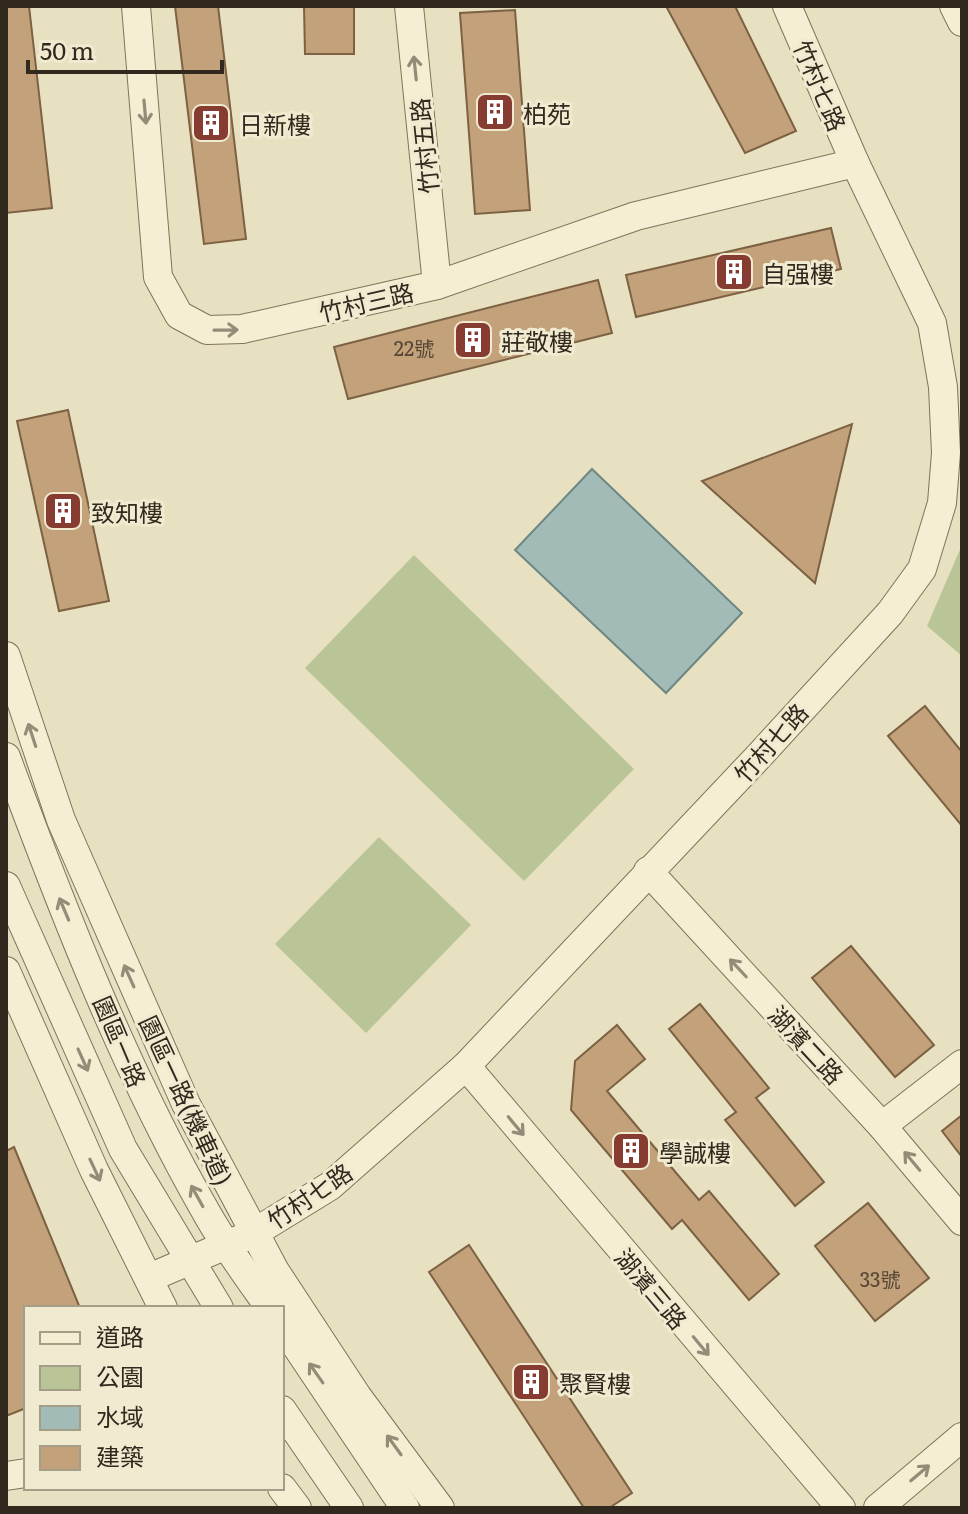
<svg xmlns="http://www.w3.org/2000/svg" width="968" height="1514" font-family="Literata,'Noto Sans TC',serif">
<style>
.green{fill:#b9c497}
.water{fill:#a3bbb7;stroke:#6c8784;stroke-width:2}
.building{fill:#c2a17b;stroke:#7c6143;stroke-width:2}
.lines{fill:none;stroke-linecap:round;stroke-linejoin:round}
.minor-casing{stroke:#7f735b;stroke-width:30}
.minor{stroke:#f4eed3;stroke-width:28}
.oneway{stroke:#928c78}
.labels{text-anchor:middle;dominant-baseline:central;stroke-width:6;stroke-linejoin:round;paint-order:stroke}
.number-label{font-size:20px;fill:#554734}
.street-label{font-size:24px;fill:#31291d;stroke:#f0ebd0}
.poi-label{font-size:24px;fill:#31291d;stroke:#f0ebd0;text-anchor:start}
</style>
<rect width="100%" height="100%" fill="#e8e1c1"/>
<g class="green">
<polygon points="962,545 962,656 927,626"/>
<polygon points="414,555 634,769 524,881 305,668"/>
<polygon points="379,837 471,925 366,1033 275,944"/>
</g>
<polygon class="water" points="592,469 742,613 666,693 515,550"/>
<g class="building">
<polygon points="6,6 29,6 52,208 6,213"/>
<polygon points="175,6 218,6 246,239 204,244"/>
<polygon points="304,6 354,6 354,54 305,54"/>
<polygon points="666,6 735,6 796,131 745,153"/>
<polygon points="515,10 530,210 475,214 460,13"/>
<polygon points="831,228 841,269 636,317 626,275"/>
<polygon points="598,280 612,333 348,399 334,347"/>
<polygon points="68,410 109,601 59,611 17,421"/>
<polygon points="852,424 815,583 702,481"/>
<polygon points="925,706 962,752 962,826 888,736"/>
<polygon points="851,946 934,1045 895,1077 812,978"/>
<polygon points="700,1004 769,1088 756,1098 824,1182 795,1206 725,1120 736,1112 669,1029"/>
<polygon points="617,1025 645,1059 607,1091 699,1200 709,1191 779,1274 749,1300 682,1220 672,1229 571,1110 575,1061"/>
<polygon points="962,1115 962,1157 942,1131"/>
<polygon points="14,1147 80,1308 26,1308 26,1408 6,1416 6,1151"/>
<polygon points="868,1203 929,1278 875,1321 815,1246"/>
<polygon points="469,1245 632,1493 609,1508 584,1508 429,1272"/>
</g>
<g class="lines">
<defs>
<g id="minor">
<polyline points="136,6 158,277 179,315 207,330 242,329 437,285 636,216 855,163"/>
<polyline points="409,6 437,285"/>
<polyline points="954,6 962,22"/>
<polyline points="6,656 61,820 186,1104 275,1271 357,1396 440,1508"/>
<path d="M6,757C63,911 124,1069 206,1212C225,1246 248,1277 270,1308"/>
<polyline points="648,871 882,1126 962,1221"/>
<polyline points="6,886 123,1149 219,1308"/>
<polyline points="6,971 94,1170 163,1308"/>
<polyline points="466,1066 841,1508"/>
<polyline points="882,1126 962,1064"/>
<polyline points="149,1278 252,1234 330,1186 466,1066 759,756 890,613 922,569 942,503 946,453 943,387 932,323 855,163 787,6"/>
<polyline points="282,1325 405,1508"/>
<polyline points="282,1410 349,1508"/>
<polyline points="6,1476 26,1473"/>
<polyline points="282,1488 297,1508"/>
<polyline points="878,1508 962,1437"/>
</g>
</defs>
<use href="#minor" class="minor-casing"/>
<use href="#minor" class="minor"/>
</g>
<defs><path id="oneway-shaft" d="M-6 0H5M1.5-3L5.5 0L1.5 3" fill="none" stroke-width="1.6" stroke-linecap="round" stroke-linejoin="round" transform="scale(2)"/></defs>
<g class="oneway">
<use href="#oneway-shaft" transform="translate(415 68) rotate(-96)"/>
<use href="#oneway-shaft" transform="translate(145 112) rotate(85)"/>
<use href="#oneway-shaft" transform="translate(226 330) rotate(-1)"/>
<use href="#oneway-shaft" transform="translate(32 735) rotate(-108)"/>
<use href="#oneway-shaft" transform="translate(64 909) rotate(-113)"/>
<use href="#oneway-shaft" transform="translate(738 968) rotate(-133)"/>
<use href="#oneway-shaft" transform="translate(129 976) rotate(-114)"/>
<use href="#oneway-shaft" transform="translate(83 1060) rotate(66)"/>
<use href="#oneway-shaft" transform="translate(516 1126) rotate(50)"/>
<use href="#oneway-shaft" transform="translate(912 1161) rotate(-130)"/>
<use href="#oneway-shaft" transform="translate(95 1170) rotate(65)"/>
<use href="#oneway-shaft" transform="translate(197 1196) rotate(-119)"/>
<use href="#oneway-shaft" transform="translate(701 1346) rotate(50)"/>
<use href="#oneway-shaft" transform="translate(316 1373) rotate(-125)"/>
<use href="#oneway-shaft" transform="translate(394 1445) rotate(-126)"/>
<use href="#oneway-shaft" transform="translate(920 1473) rotate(-40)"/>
</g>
<defs>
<symbol id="building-square" viewBox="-11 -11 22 22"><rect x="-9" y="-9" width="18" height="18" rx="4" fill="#873c32" stroke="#f0ebd0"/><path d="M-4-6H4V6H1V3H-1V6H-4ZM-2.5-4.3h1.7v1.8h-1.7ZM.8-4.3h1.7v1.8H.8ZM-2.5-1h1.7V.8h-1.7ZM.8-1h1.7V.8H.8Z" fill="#fff"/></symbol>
</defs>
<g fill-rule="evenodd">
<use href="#building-square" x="473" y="90" width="44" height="44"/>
<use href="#building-square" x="189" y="101" width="44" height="44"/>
<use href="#building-square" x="712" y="250" width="44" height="44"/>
<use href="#building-square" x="451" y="318" width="44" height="44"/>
<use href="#building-square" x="41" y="489" width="44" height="44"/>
<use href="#building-square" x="609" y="1129" width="44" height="44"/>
<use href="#building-square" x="509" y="1360" width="44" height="44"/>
</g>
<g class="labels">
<g class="number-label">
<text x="414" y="347">22號</text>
<text x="880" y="1278">33號</text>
</g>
<g class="street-label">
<text transform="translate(821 85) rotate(67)">竹村七路</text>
<text transform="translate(423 146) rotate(-96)">竹村五路</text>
<text transform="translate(366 301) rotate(-13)">竹村三路</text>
<text transform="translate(770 742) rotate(-48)">竹村七路</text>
<text transform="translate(121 1041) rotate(67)">園區一路</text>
<text transform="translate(807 1044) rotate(47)">湖濱二路</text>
<text transform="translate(187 1100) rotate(65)">園區一路(機車道)</text>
<text transform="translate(309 1195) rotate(-34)">竹村七路</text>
<text transform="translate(652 1288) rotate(50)">湖濱三路</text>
</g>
<g class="poi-label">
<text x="523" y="112">柏苑</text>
<text x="239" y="123">日新樓</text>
<text x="762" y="272">自强樓</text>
<text x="501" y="340">莊敬樓</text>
<text x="91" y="511">致知樓</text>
<text x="659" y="1151">學誠樓</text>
<text x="559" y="1382">聚賢樓</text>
</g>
</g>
<rect width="968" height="1514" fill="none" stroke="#31291d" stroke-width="16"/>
<rect x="24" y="1306" width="260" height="184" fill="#f0ebd0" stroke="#a49d88" stroke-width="2"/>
<rect x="40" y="1332" width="40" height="12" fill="#f4eed3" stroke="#a49d88" stroke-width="2"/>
<text x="96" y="1346" font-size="24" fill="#31291d">道路</text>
<rect x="40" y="1366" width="40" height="24" fill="#b9c497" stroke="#a49d88" stroke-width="2"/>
<text x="96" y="1386" font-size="24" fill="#31291d">公園</text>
<rect x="40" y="1406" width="40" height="24" fill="#a3bbb7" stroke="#a49d88" stroke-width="2"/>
<text x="96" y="1426" font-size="24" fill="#31291d">水域</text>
<rect x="40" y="1446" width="40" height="24" fill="#c2a17b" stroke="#a49d88" stroke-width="2"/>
<text x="96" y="1466" font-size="24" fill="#31291d">建築</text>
<path d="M28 60v12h194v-12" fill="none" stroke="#31291d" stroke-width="4"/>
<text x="40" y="60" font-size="24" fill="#31291d" stroke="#f0ebd0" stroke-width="6" paint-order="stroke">50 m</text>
</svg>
